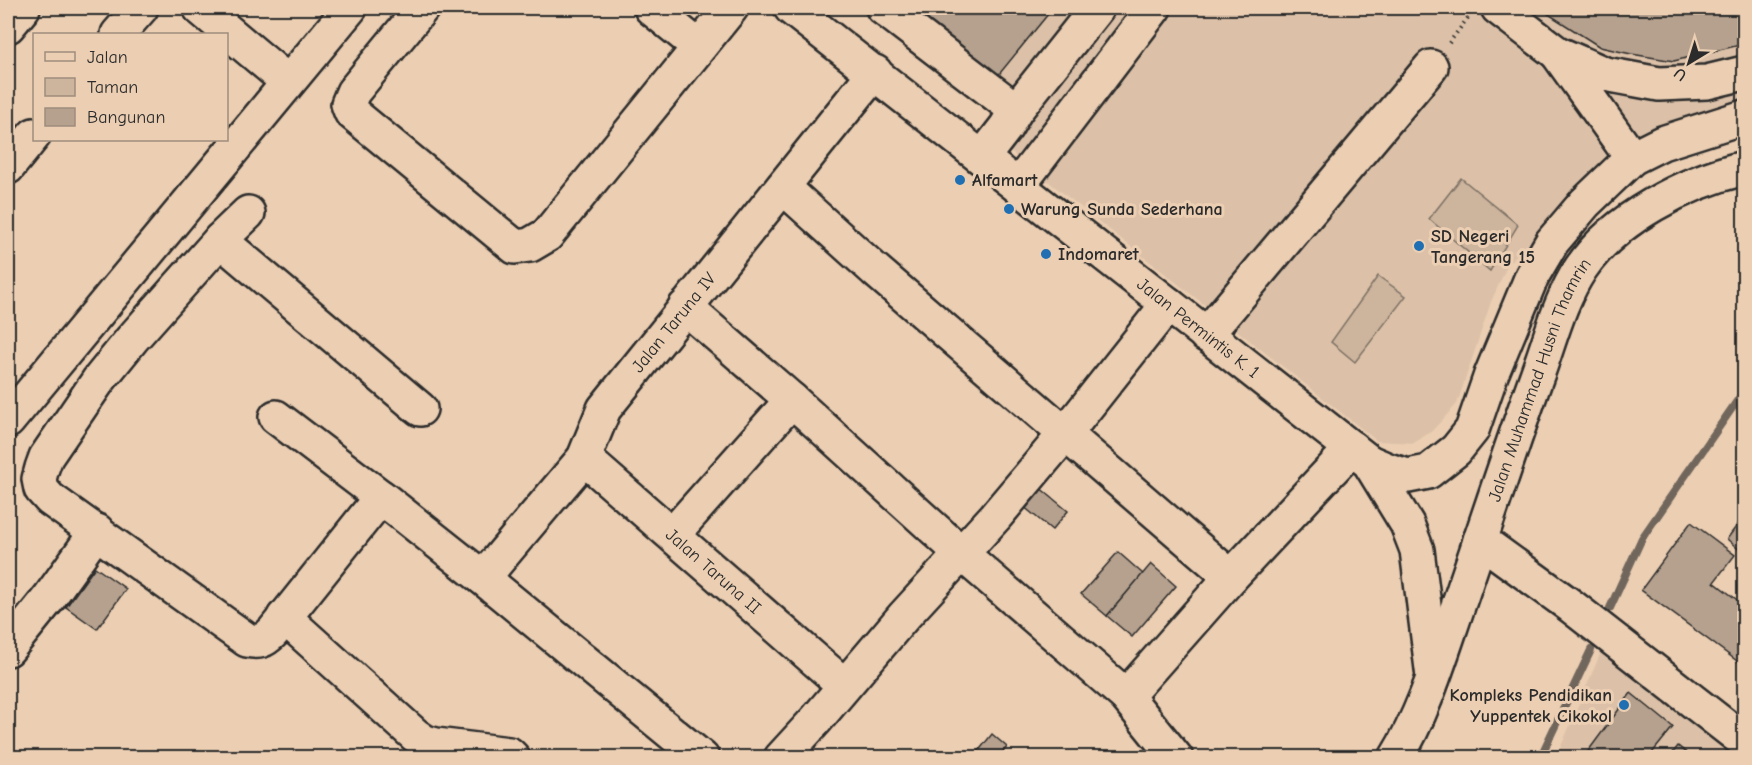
<svg xmlns="http://www.w3.org/2000/svg" width="1752" height="765" font-family="'Comic Neue',sans-serif">
<style>
.built{fill:#dcc1a8}
.green{fill:#cdb49d;stroke:#7c7064;stroke-width:1.5}
.lines{fill:none;stroke-linecap:round;stroke-linejoin:round}
.stream{stroke:#71665c;stroke-width:8}
.building{fill:#b6a18e;stroke:#2b2b2b;stroke-width:1.5}
.minor-casing{stroke:#2b2b2b;stroke-width:38}
.major-casing{stroke:#2b2b2b;stroke-width:38}
.path{stroke:#2b2b2b;stroke-width:4;stroke-dasharray:1.5 4.5;stroke-linecap:butt}
.minor{stroke:#eccfb3;stroke-width:33}
.major{stroke:#eccfb3;stroke-width:33}
.poi-dot{fill:#1f6fb2;stroke:#eccfb3;stroke-width:2}
.labels{text-anchor:middle;dominant-baseline:central;stroke-width:6;stroke-linejoin:round;paint-order:stroke}
.poi-label{font-size:18px;font-weight:bold;fill:#2b2b2b;stroke:#eccfb3;text-anchor:start}
.street-label{font-size:18px;fill:#2b2b2b;stroke:#eccfb3}
</style>
<rect width="100%" height="100%" fill="#eccfb3"/>
<filter id="ink" filterUnits="userSpaceOnUse"><feTurbulence type="fractalNoise" baseFrequency=".0167" numOctaves="2"/><feDisplacementMap in="SourceGraphic" scale="12" xChannelSelector="R" yChannelSelector="G"/><feConvolveMatrix kernelMatrix="1 2 1 2 8 2 1 2 1" color-interpolation-filters="sRGB"/></filter>
<g filter="url(#ink)">
<g class="built">
<polygon points="855,8 1744,8 1744,99 1669,125 1583,187 1508,264 1491,302 1457,404 1432,431 1414,443 1377,441 1007,149 1006,126"/>
<polygon points="1601,652 1738,757 1556,758"/>
</g>
<g class="green">
<polygon points="1461,178 1518,225 1490,271 1429,219"/>
<polygon points="1378,276 1406,296 1355,362 1331,342"/>
</g>
<g class="lines">
<g class="stream">
<polyline points="1610,608 1642,538 1744,391"/>
<polyline points="1540,758 1591,650"/>
</g>
</g>
<g class="building">
<polygon points="908,8 1053,8 996,78"/>
<polygon points="1539,8 1744,8 1744,44 1674,61 1631,54 1600,47"/>
<polygon points="1039,487 1068,511 1052,530 1023,506"/>
<polygon points="1744,516 1744,554 1727,539"/>
<polygon points="1691,522 1735,555 1714,582 1744,605 1744,666 1641,590"/>
<polygon points="1118,552 1143,574 1107,616 1081,594"/>
<polygon points="1151,564 1176,586 1132,637 1107,616"/>
<polygon points="95,567 126,589 97,629 66,607"/>
<polygon points="1631,693 1673,727 1648,758 1583,758"/>
<polygon points="992,734 1007,747 998,758 973,758"/>
<polygon points="1678,746 1693,758 1669,758"/>
<polygon points="8,747 22,758 8,758"/>
</g>
<g class="lines">
<defs>
<g id="minor">
<polyline points="200,8 288,82"/>
<polyline points="422,8 353,92 348,104 351,112 515,247 530,245 547,235 731,8"/>
<polyline points="651,8 699,47"/>
<polyline points="883,8 1016,110"/>
<polyline points="1498,8 1557,53 1605,74 1659,84 1707,82 1744,73"/>
<polyline points="8,26 23,8"/>
<polyline points="118,34 141,8"/>
<polyline points="1557,53 1632,158"/>
<polyline points="982,158 1006,127 1016,110 1097,8"/>
<polyline points="8,167 34,135"/>
<polyline points="1018,186 1154,8"/>
<polyline points="783,187 875,270 1231,577"/>
<path d="M248,213L220,240L132,339L98,381L46,457L42,468L39,479L41,489L50,499L247,640C259,643 264,641 273,632L381,497L483,578L702,758"/>
<polyline points="220,240 420,409"/>
<polyline points="685,307 792,400 962,554 1126,696 1176,758"/>
<polyline points="1206,335 1431,67"/>
<polyline points="276,417 381,497"/>
<polyline points="8,421 350,8"/>
<path id="s1" d="M584,458L844,685"/>
<polyline points="673,534 792,400"/>
<polyline points="1480,540 1571,606 1744,741"/>
<path id="s2" d="M483,578L584,458L604,409L875,72"/>
<polyline points="284,617 415,735 425,742 436,745 509,754 513,758"/>
<polyline points="8,649 49,598 97,531"/>
<polyline points="1126,696 1231,577 1352,448"/>
<polyline points="781,758 815,721 904,616 995,517 1065,434 1168,304"/>
</g>
<g id="major">
<path id="s3" d="M791,8L1369,462L1407,524L1417,550L1433,677"/>
<polyline points="1369,462 1388,470 1408,476 1428,472 1456,450 1472,430 1491,375 1532,276 1552,242 1585,203 1632,158 1662,143 1744,117"/>
<path id="s4" d="M1396,758C1424,713 1441,655 1458,606C1484,530 1509,453 1536,378C1550,341 1559,301 1581,268C1615,218 1686,182 1744,168"/>
</g>
</defs>
<use href="#minor" class="minor-casing"/>
<use href="#major" class="major-casing"/>
<polyline class="path" points="1449,43 1470,15"/>
<use href="#minor" class="minor"/>
<use href="#major" class="major"/>
</g>
</g>
<g class="poi-dot">
<circle cx="960" cy="180" r="6"/>
<circle cx="1009" cy="209" r="6"/>
<circle cx="1419" cy="246" r="6"/>
<circle cx="1046" cy="254" r="6"/>
<circle cx="1624" cy="705" r="6"/>
</g>
<g class="labels">
<g class="poi-label">
<text x="972" y="180">Alfamart</text>
<text x="1021" y="209">Warung Sunda Sederhana</text>
<text x="1431" y="236">SD Negeri<tspan x="1431" dy="21">Tangerang 15</tspan></text>
<text x="1058" y="254">Indomaret</text>
<text x="1612" y="695" text-anchor="end">Kompleks Pendidikan<tspan x="1612" dy="21">Yuppentek Cikokol</tspan></text>
</g>
<g class="street-label">
<text stroke="none"><textPath href="#s2" startOffset="321">Jalan Taruna IV</textPath></text>
<text stroke="none"><textPath href="#s3" startOffset="518">Jalan Permintis K. 1</textPath></text>
<text stroke="none"><textPath href="#s4" startOffset="405">Jalan Muhammad Husni Thamrin</textPath></text>
<text stroke="none"><textPath href="#s1" startOffset="172">Jalan Taruna II</textPath></text>
</g>
</g>
<rect width="1752" height="765" fill="none" stroke="#eccfb3" stroke-width="30"/>
<rect x="15" y="15" width="1722" height="735" fill="none" stroke="#2b2b2b" stroke-width="2" filter="url(#ink)"/>
<rect x="33" y="33" width="195" height="108" fill="#eccfb3" stroke="#9f8d7d" stroke-width="1.5"/>
<rect x="45" y="52" width="30" height="9" fill="#eccfb3" stroke="#9f8d7d" stroke-width="1.5"/>
<text x="87" y="63" font-size="18" fill="#2b2b2b">Jalan</text>
<rect x="45" y="78" width="30" height="18" fill="#cdb49d" stroke="#9f8d7d" stroke-width="1.5"/>
<text x="87" y="93" font-size="18" fill="#2b2b2b">Taman</text>
<rect x="45" y="108" width="30" height="18" fill="#b6a18e" stroke="#9f8d7d" stroke-width="1.5"/>
<text x="87" y="123" font-size="18" fill="#2b2b2b">Bangunan</text>
<g transform="translate(1689 63) rotate(218)" stroke="#eccfb3" stroke-width="4.5" paint-order="stroke">
<path d="M0-4.5L10 22L0 15L-10 22Z" fill="#2b2b2b"/>
<text y="-9" font-size="16" font-weight="bold" text-anchor="middle" fill="#2b2b2b">U</text>
</g>
</svg>
